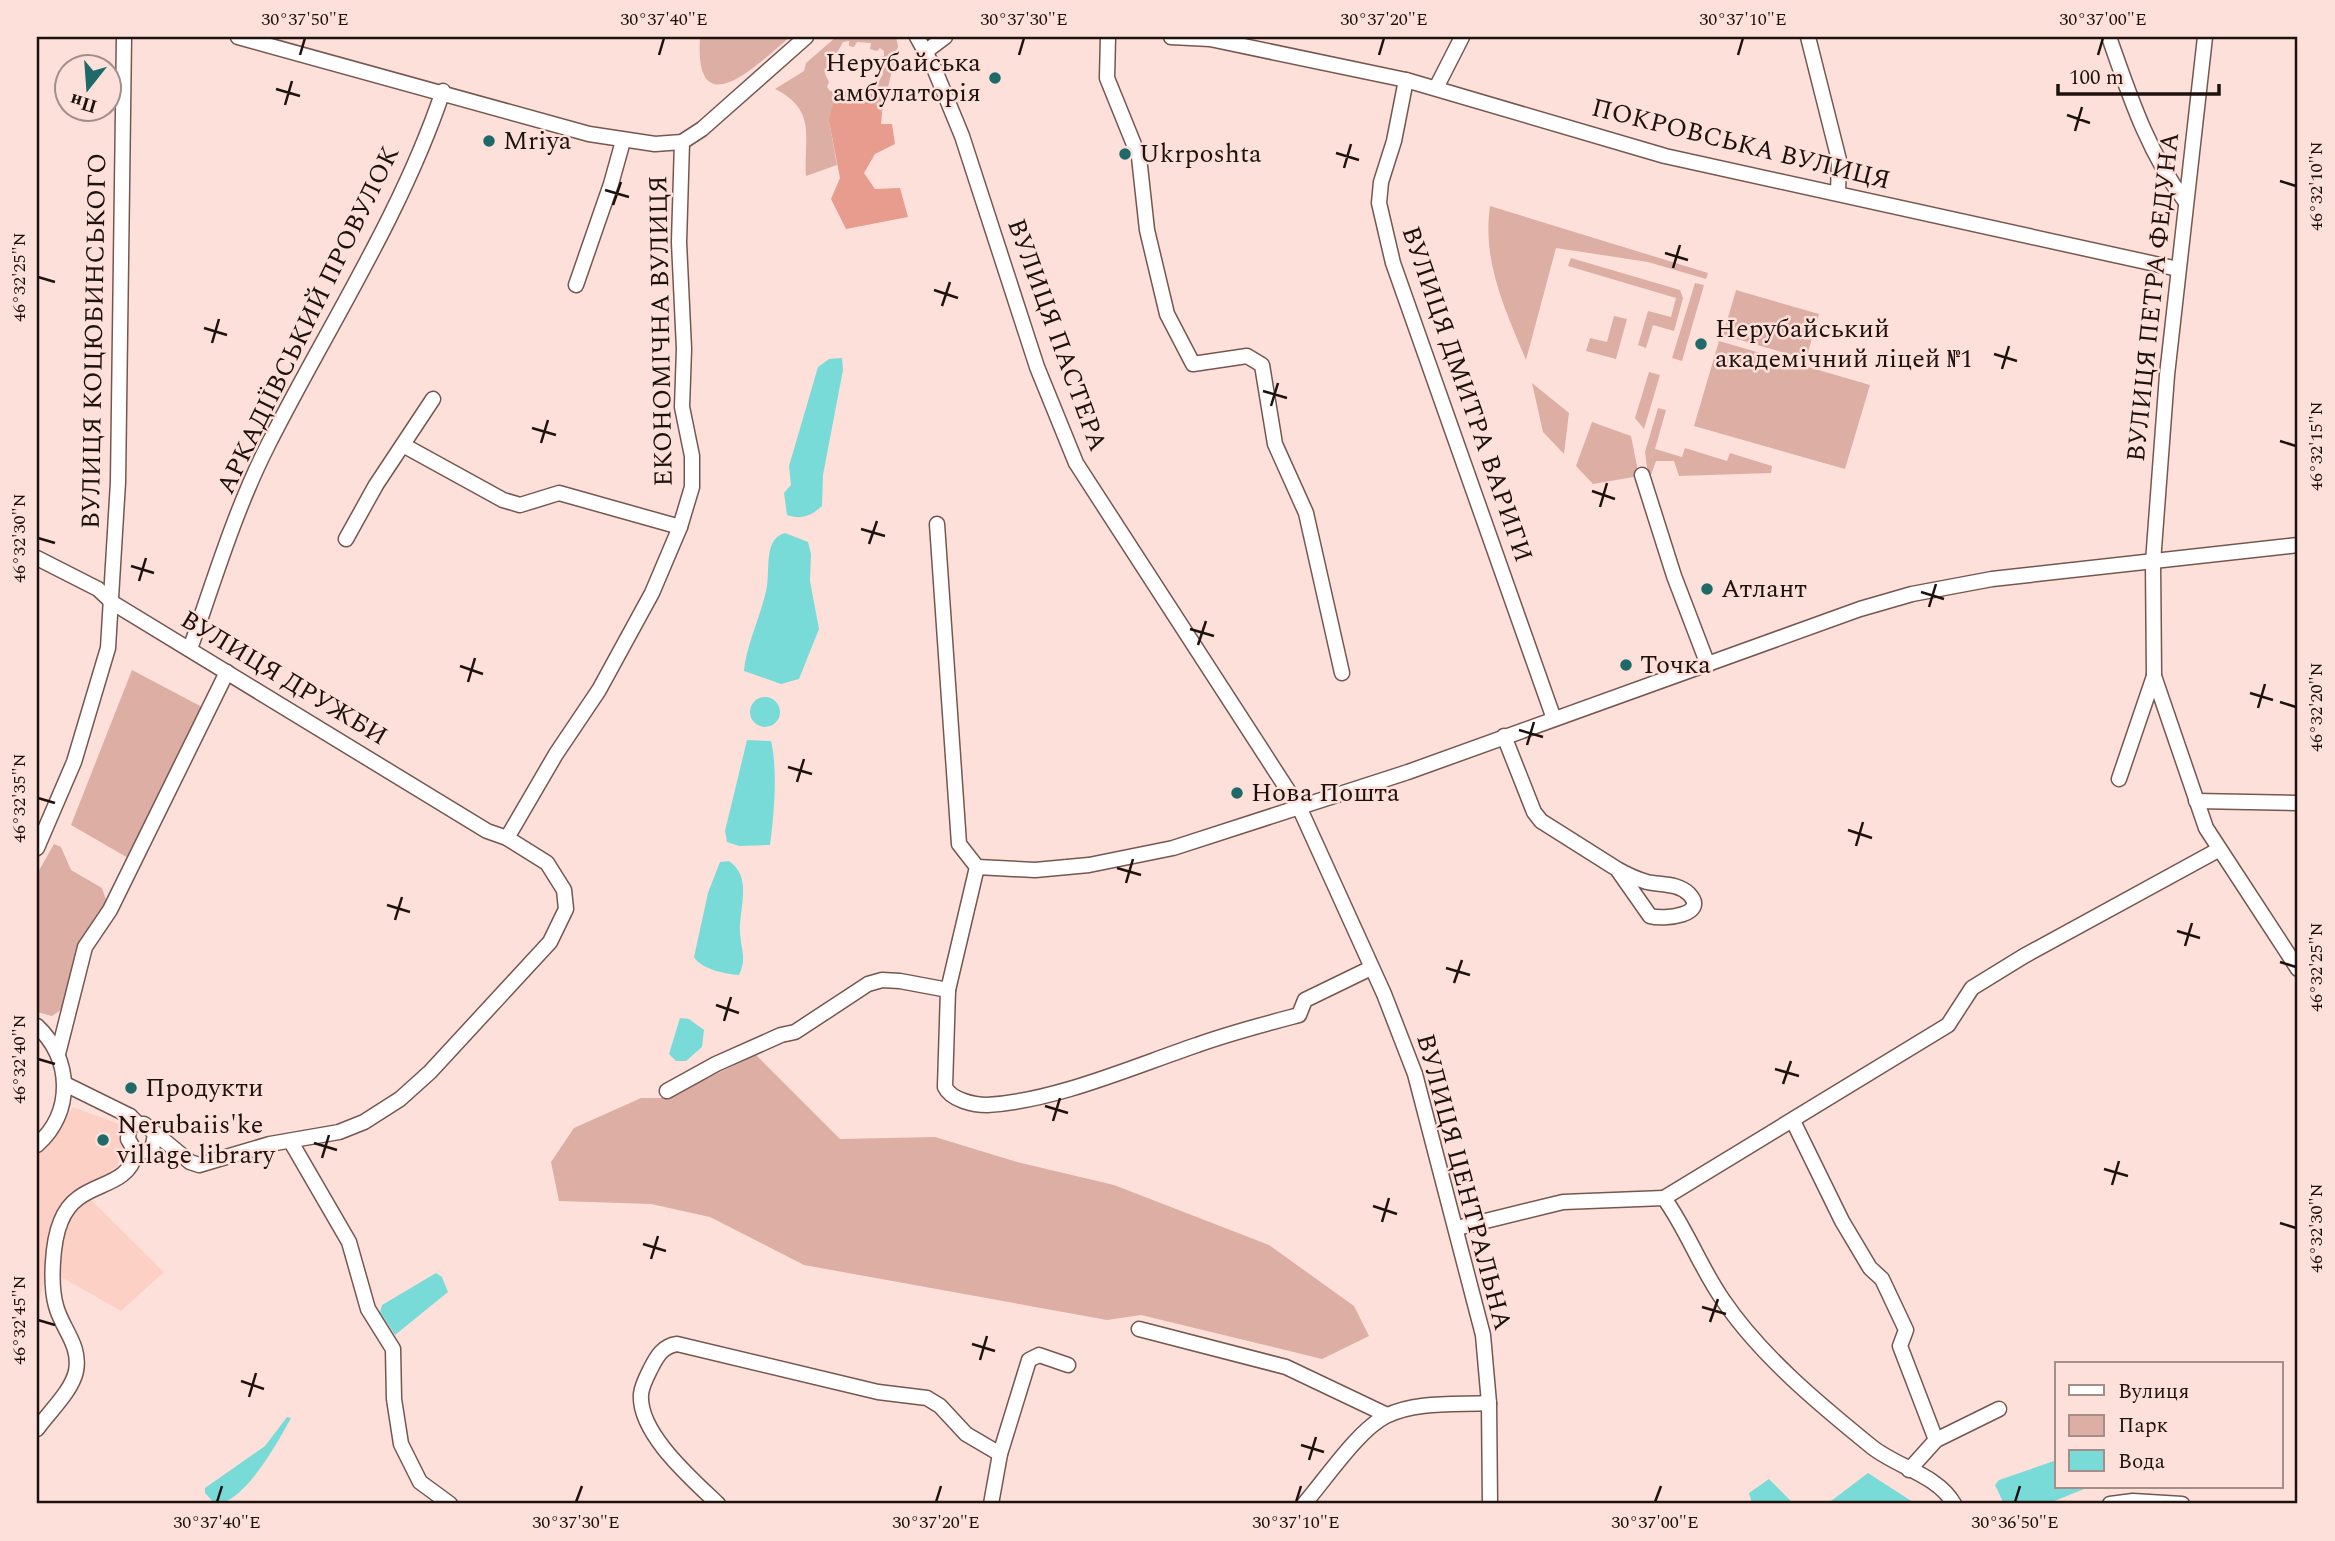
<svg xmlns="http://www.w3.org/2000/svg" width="2335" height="1541" font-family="Spectral,serif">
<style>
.built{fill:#fdd0c6}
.green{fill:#ddaea4;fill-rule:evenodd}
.forest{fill:#e79c8d}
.water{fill:#79dbd8}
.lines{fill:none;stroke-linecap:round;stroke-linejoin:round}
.minor-casing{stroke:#765750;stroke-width:17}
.minor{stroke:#fff;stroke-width:14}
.ticks{fill:none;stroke:#1e120f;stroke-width:2.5}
.poi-dot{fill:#1e6a68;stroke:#fee0da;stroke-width:2.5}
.labels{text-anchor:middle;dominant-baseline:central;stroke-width:5;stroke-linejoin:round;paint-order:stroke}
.poi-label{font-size:26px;fill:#1e120f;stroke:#fee0da;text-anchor:start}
.street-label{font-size:26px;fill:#1e120f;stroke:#fee0da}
.neatline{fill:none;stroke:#1e120f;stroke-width:2.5}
.ticks-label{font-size:18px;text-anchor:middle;fill:#1e120f}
</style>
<rect width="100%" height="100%" fill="#fee0da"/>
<g class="built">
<polygon points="73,1107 122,1125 123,1150 117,1167 84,1187 59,1216 37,1312 37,1143 55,1132"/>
<polygon points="85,1194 164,1272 121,1311 56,1274 64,1221"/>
</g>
<g class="green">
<path d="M700,37H790C758,64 694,129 700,37Z"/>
<path d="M836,37H896L898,46L882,112L872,103L829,121L837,165L806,176C804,137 817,110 775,89L804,71L806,63ZM849,41V46L854,47L857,42L871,43L870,49L877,51L880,48L884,51V56L876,58V63L883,66V74L872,94L830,91L827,87L829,82L825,74L831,53H837L843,42Z"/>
<path d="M1490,206L1708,273L1706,279L1648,262L1556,248L1526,360C1505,309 1482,262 1490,206Z"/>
<polygon points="1571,258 1680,290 1683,298 1674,331 1653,325 1646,348 1638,345 1648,311 1671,317 1676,298 1568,266"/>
<polygon points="1695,283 1704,285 1682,361 1672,358"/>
<polygon points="1736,290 1819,314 1806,359 1723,335"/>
<polygon points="1614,316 1627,319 1616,359 1586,351 1590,338 1607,342"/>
<polygon points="1719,341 1870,385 1845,469 1694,426"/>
<polygon points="1649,372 1660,375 1644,429 1635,418"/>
<polygon points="1532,383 1569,413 1564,454 1543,432"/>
<polygon points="1658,408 1666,410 1655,449 1682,457 1685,448 1727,461 1730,453 1772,466 1771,473 1679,476 1674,461 1656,461 1651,475 1648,475 1645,452"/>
<polygon points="1592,422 1631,436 1639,476 1593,484 1576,466"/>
<polygon points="132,670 204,708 130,859 71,825"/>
<polygon points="54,844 61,847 71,870 102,888 107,903 62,1009 52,1016 37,1012 37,874"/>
<polygon points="756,1055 840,1139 935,1137 1017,1162 1114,1185 1269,1245 1354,1306 1369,1336 1322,1359 1141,1315 1107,1320 804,1265 710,1217 651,1204 559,1201 551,1162 574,1128 641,1098 666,1098"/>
</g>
<polygon class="forest" points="846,101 873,103 882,112 881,124 892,124 895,144 875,154 864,173 875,189 900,188 908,217 846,229 831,199 840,178 829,121 833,104"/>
<g class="water">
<path d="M842,358L843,370L823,475L822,506C811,516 801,520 787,515L784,493L791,485L789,466L818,367L829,359Z"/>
<path d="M785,533L808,542L811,554L810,581L819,629L799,679L781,684L744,671C746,645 762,614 767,586C770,568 764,538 785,533Z"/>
<circle cx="765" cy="712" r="15"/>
<path d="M747,740L771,741C778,770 774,815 770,845L739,846L727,842L725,831Z"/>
<path d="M729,861C753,877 739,908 740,932C741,949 747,960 739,975C725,974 701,969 694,957L708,893L720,862Z"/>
<polygon points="680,1018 689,1019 704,1030 702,1047 686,1061 676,1061 669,1054"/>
<polygon points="436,1273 442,1277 448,1292 395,1335 380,1312 382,1305"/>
<path d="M287,1417L291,1418C278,1442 244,1504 215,1504L205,1493V1488L265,1446Z"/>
<polygon points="2057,1460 2057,1487 2089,1487 2047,1504 2004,1504 1995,1485 1999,1480"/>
<polygon points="1868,1473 1916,1504 1827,1504"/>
<polygon points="1769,1479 1793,1503 1796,1504 1752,1503 1749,1493"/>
</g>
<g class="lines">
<defs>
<g id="minor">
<polyline points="238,37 589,134 655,144 682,142 702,129 806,37"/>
<polyline points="917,37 934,68 962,136 1037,367 1076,463 1300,809 1384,994 1415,1074 1483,1335 1489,1403 1490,1504"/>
<polyline points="1108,37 1107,78 1139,157 1147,230 1167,314 1193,364 1247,356 1262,365 1275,444 1306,513 1342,673"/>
<polyline points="1171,37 1210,39 1406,80 1665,156 2178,269"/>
<polyline points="1808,37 1839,160 1838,193"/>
<path d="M2109,37C2129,94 2148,153 2185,201"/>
<polyline points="2205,37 2167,375 2153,562 2154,676 2206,828 2298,969"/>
<polyline points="925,52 945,37"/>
<polyline points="1406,80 1394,141 1381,182 1379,203 1393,263 1554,719"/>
<polyline points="1436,88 1462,37"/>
<polyline points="576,285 611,184 623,141"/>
<polyline points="403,445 503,500 520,505 559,493 680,527"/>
<polyline points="1642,475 1674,576 1708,665"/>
<path d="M937,524L959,844L977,867L948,990L945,1087C951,1100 974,1105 987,1105C1055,1101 1132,1067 1197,1045C1230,1033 1265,1024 1299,1015L1305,1000L1371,968"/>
<polyline points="346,539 376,485 433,399"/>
<polyline points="37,558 98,589 113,603 487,831 507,838"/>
<path d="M190,649C214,581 235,510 268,445C327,328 401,216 443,91"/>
<path d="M1504,736L1534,812L1541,821L1617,869L1650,916C1664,920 1709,915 1689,894C1678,883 1661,885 1647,882C1636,879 1626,874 1617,869"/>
<polyline points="2119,779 2154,676"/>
<polyline points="2196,801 2298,803"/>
<polyline points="37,848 74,762 108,648 118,482 124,37"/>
<polyline points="977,867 1035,870 1089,865 1173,848 1408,772 1860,609 1912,594 1992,579 2298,545"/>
<path d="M37,1026C72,1059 74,1112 37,1145"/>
<polyline points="58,1054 85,947 110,910 227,672"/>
<polyline points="65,1084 130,1116 138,1124 144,1124 190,1162 199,1165 270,1144 339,1132 364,1122 400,1099 430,1072 550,942 566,909 564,890 547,863 507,838 556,754 599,690 652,593 680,527 692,487 692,456 682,407 684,349 679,242 682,142"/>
<polyline points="667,1091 716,1064 781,1035 795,1032 868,984 882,980 900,981 948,990"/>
<polyline points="130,1116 128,1139 136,1153"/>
<polyline points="1793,1121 1842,1221 1870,1268 1882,1279 1906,1330 1900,1346 1936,1440"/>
<polyline points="291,1142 349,1242 368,1309 393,1349 394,1399 401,1444 420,1482 450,1504"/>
<polyline points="136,1153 152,1149 155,1135"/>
<polyline points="1664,1198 1948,1025 1972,988 2024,956 2218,850"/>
<path d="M1457,1228L1563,1202L1664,1198C1687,1230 1700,1267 1723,1300C1761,1356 1819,1404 1872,1447C1897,1467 1938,1475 1954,1504"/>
<polyline points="1139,1329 1286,1367 1387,1415"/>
<path d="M37,1429C49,1412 72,1391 76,1371C81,1345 62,1329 56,1306C50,1285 52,1242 61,1221C78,1178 126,1193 136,1153"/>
<polyline points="1909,1470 1936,1440 1999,1409"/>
<path d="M718,1504C692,1479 638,1433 641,1394C642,1385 647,1376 651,1368C657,1356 663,1346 677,1344L878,1392L927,1398L940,1406L966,1434L1000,1454"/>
<polyline points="991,1504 1000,1454 1029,1360 1039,1355 1068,1365"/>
<path d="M1304,1504C1325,1480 1358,1430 1386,1416C1416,1401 1457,1405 1489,1403"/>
<polyline points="2110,1504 2133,1501 2182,1504"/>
</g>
</defs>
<use href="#minor" class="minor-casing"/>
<use href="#minor" class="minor"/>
</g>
<path class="ticks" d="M300,55L305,38M659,55L664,38M1019,55L1024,38M1379,55L1384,38M1738,55L1743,38M2098,55L2103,38M276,89L300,96M285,105L292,81M2067,115L2090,123M2075,131L2082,107M1336,153L1359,160M1344,168L1351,144M2280,181L2296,186M605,190L629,197M613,205L621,182M1665,253L1688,260M1673,268L1680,245M38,277L55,282M934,290L958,298M942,306L950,282M204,328L227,335M212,343L219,319M1994,354L2017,361M2002,369L2009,346M1263,391L1287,398M1271,406L1278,383M532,428L556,435M2280,441L2296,446M541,443L548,420M1592,491L1615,499M1600,507L1607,483M861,529L885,536M38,538L55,543M869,544L877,521M131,566L154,573M139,581L146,558M1921,592L1944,599M1929,607L1936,584M1190,629L1214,636M1198,645L1206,621M460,666L483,674M468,682L475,658M2250,693L2273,700M2280,702L2296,707M2258,708L2265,684M1519,730L1543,737M1527,745L1534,722M788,767L812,774M797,782L804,759M38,798L55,803M1848,830L1872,838M1856,846L1863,822M1117,868L1141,875M1126,883L1133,859M387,905L410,912M395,920L402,897M2177,931L2200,938M2185,946L2192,923M2280,962L2296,967M1446,968L1470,975M1454,983L1462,960M716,1005L739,1013M724,1021L731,997M38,1059L55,1064M1775,1069L1799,1076M1783,1084L1791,1061M1045,1106L1068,1113M1053,1121L1060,1098M314,1143L337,1150M322,1158L329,1135M2104,1169L2128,1176M2112,1185L2119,1161M1373,1206L1397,1214M1382,1222L1389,1198M2280,1223L2296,1228M643,1244L666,1251M651,1259L658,1236M1702,1307L1726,1314M38,1320L55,1325M1710,1322L1718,1299M972,1344L995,1351M980,1360L987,1336M241,1381L264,1389M249,1397L256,1373M1301,1445L1324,1452M1309,1460L1316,1437M217,1502L222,1486M576,1502L582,1486M936,1502L941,1486M1296,1502L1301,1486M1655,1502L1661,1486M2015,1502L2020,1486"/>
<g class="poi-dot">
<circle cx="995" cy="78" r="7"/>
<circle cx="489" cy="141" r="7"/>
<circle cx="1125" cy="154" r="7"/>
<circle cx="1701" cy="344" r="7"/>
<circle cx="1707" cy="589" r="7"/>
<circle cx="1626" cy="665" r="7"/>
<circle cx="1237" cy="793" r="7"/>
<circle cx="131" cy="1088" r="7"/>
<circle cx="103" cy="1140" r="7"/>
</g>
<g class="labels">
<g class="poi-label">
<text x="981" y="63" text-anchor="end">Нерубайська<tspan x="981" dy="30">амбулаторія</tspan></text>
<text x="503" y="141">Mriya</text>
<text x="1139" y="154">Ukrposhta</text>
<text x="1715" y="329">Нерубайський<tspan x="1715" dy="30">академічний ліцей №1</tspan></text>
<text x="1721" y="589">Атлант</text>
<text x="1640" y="665">Точка</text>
<text x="1251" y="793">Нова Пошта</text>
<text x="145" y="1088">Продукти</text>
<text x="117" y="1125">Nerubaiis'ke<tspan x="117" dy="30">village library</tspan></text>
</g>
<g class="street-label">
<text transform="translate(1741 144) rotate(14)">ПОКРОВСЬКА ВУЛИЦЯ</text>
<text transform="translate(2153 297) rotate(-84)">ВУЛИЦЯ ПЕТРА ФЕДУНА</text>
<text transform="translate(308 320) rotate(-64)">АРКАДІЇВСЬКИЙ ПРОВУЛОК</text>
<text transform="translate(661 331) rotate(-91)">ЕКОНОМІЧНА ВУЛИЦЯ</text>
<text transform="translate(1057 335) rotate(70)">ВУЛИЦЯ ПАСТЕРА</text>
<text transform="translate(94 341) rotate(-89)">ВУЛИЦЯ КОЦЮБИНСЬКОГО</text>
<text transform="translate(1467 394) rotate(71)">ВУЛИЦЯ ДМИТРА ВАРИГИ</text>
<text transform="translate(284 678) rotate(31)">ВУЛИЦЯ ДРУЖБИ</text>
<text transform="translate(1464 1182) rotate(75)">ВУЛИЦЯ ЦЕНТРАЛЬНА</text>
</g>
</g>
<rect width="2335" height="1541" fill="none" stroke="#fee0da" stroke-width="77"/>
<rect x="2055" y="1362" width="228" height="126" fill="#fee0da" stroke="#a48e89" stroke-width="2"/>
<rect x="2069" y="1385" width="35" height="10" fill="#ffffff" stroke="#a48e89" stroke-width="2"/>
<text x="2118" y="1398" font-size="21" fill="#1e120f">Вулиця</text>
<rect x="2069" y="1415" width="35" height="21" fill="#ddaea4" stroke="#a48e89" stroke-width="2"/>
<text x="2118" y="1432" font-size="21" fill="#1e120f">Парк</text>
<rect x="2069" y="1450" width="35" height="21" fill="#79dbd8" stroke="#a48e89" stroke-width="2"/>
<text x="2118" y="1468" font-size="21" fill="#1e120f">Вода</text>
<g transform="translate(88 88) rotate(197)"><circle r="33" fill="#fee0da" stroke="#a48e89" stroke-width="2"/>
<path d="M0-5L12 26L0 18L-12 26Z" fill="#1e6a68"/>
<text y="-10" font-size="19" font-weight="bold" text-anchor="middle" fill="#1e120f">Пн</text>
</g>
<path d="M2058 84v10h161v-10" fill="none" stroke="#1e120f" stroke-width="3.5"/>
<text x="2069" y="84" font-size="21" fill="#1e120f" stroke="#fee0da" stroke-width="5" paint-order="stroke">100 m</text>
<rect x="38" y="38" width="2258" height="1464" class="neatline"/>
<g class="ticks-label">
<text x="305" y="25">30°37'50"E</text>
<text x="664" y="25">30°37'40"E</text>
<text x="1024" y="25">30°37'30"E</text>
<text x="1384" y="25">30°37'20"E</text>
<text x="1743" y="25">30°37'10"E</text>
<text x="2103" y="25">30°37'00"E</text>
<text transform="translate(2316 186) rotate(-90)" y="6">46°32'10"N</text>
<text transform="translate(19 277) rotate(-90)" y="6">46°32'25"N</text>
<text transform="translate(2316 446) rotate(-90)" y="6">46°32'15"N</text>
<text transform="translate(19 538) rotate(-90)" y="6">46°32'30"N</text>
<text transform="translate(2316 707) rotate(-90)" y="6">46°32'20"N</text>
<text transform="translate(19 798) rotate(-90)" y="6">46°32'35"N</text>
<text transform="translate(2316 967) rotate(-90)" y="6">46°32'25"N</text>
<text transform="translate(19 1059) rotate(-90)" y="6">46°32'40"N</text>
<text transform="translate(2316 1228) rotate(-90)" y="6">46°32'30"N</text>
<text transform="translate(19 1320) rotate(-90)" y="6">46°32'45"N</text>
<text x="217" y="1528">30°37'40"E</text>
<text x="576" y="1528">30°37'30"E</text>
<text x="936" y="1528">30°37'20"E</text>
<text x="1296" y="1528">30°37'10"E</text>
<text x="1655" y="1528">30°37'00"E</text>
<text x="2015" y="1528">30°36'50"E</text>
</g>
</svg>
